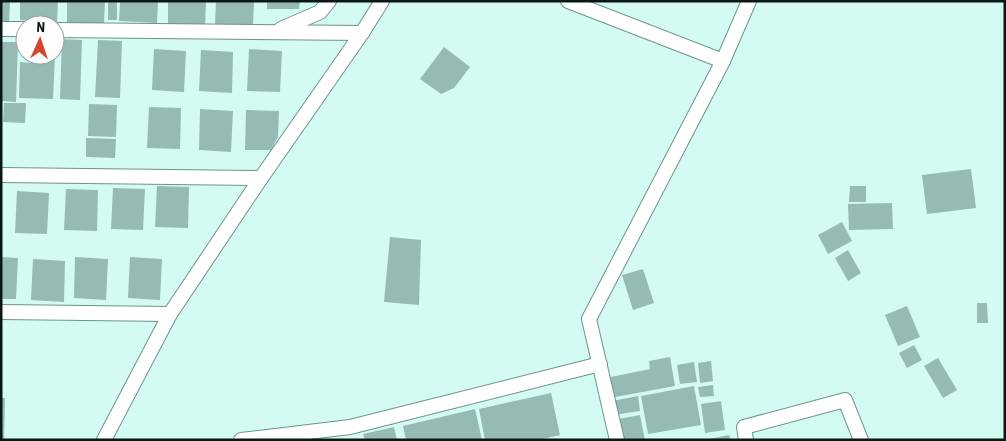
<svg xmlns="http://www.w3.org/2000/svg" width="1006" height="441" font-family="'Roboto Condensed',sans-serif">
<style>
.building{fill:#96bbb4}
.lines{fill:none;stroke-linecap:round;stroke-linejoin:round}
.minor-casing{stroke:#6f938c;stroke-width:16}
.minor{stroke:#fff;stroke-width:14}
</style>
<rect width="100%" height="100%" fill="#d3fbf3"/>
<g class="building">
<polygon points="1,1 10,1 9,25 1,24"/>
<polygon points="20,1 58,1 57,23 20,20"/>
<polygon points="67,1 105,1 104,25 67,23"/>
<rect x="108" y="1" width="9" height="19"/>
<polygon points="120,1 158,1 157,23 119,21"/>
<polygon points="168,1 206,1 205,28 168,26"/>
<polygon points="216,1 254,1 253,27 215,25"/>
<polygon points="267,1 300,1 299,9 267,9"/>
<polygon points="62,39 82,40 80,100 60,99"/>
<polygon points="98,40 122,41 120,98 95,97"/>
<polygon points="1,42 18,42 16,102 1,101"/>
<polygon points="444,47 470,67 454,88 441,94 420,79"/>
<polygon points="154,49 186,51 184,92 152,90"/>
<polygon points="249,49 282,51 280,92 247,91"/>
<polygon points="201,50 233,52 232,93 199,91"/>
<polygon points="31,55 55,55 53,99 19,98 20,62 30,63"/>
<polygon points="4,103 26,103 25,123 3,122"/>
<polygon points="89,104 117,105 116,137 88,136"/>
<polygon points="149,107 181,108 180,149 147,148"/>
<polygon points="200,109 233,111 231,152 199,150"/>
<polygon points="246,110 279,111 278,137 271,150 245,150"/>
<polygon points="86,138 116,139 115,158 86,157"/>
<polygon points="971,169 976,208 927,214 922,175"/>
<polygon points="157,186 189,187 188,228 155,227"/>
<polygon points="850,186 866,186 866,202 849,202"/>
<polygon points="113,188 145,189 143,230 111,229"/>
<polygon points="66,189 98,190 97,231 64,230"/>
<polygon points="17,191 49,193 47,234 15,233"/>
<polygon points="892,203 893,229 849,230 848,204"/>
<polygon points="842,222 852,241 828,254 818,235"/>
<polygon points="390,237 421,240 419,305 384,302"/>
<polygon points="848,250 861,273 848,281 835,258"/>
<polygon points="1,257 18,258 16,299 1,299"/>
<polygon points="75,257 108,259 106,300 74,298"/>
<polygon points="130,257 162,259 160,300 128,298"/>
<polygon points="33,259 65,261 64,302 31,300"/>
<polygon points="643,269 654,303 633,310 622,275"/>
<polygon points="977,303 987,303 988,323 977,323"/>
<polygon points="907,306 920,337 898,346 885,315"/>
<polygon points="914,345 922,360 907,368 899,353"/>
<polygon points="670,357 675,386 610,398 606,378 650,369 649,361"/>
<polygon points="938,358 957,390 943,398 924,366"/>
<polygon points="711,361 713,381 700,383 698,363"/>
<polygon points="694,362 697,382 680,384 677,365"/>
<polygon points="713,385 714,396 700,397 698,387"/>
<polygon points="694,386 701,425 648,434 641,396"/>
<polygon points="551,393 560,435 538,440 485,440 479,409"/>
<polygon points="638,396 640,411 614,415 612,401"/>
<polygon points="1,398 5,398 4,440 1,440"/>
<polygon points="721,401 725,430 705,433 701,404"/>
<polygon points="475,409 482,440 406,440 403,426"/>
<polygon points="640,415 645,440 622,440 618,419"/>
<polygon points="394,427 397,440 365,440 363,434"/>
<polygon points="729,435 731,440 709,440 709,439"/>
</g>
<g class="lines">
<defs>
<g id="minor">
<polyline points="568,1 723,61"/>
<polyline points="1,29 25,29"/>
<polyline points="281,29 320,12 329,1"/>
<polyline points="55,30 362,33"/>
<polyline points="1,175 261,178"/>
<polyline points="1,312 170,314"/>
<polyline points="104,440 170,314 261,178 362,33 382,1"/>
<polyline points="241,440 350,427 600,364"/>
<polyline points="617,440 589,319 723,61 749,1"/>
<polyline points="746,440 744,427 845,400 861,440"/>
</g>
</defs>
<use href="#minor" class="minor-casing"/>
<use href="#minor" class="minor"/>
</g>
<rect width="1006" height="441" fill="none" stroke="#091815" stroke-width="5"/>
<g transform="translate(40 40) rotate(3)"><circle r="24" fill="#fefefe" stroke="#9ca2a1"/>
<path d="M0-4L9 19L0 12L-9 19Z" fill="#d1462d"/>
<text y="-8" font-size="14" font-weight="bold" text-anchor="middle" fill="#091815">N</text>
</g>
</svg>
